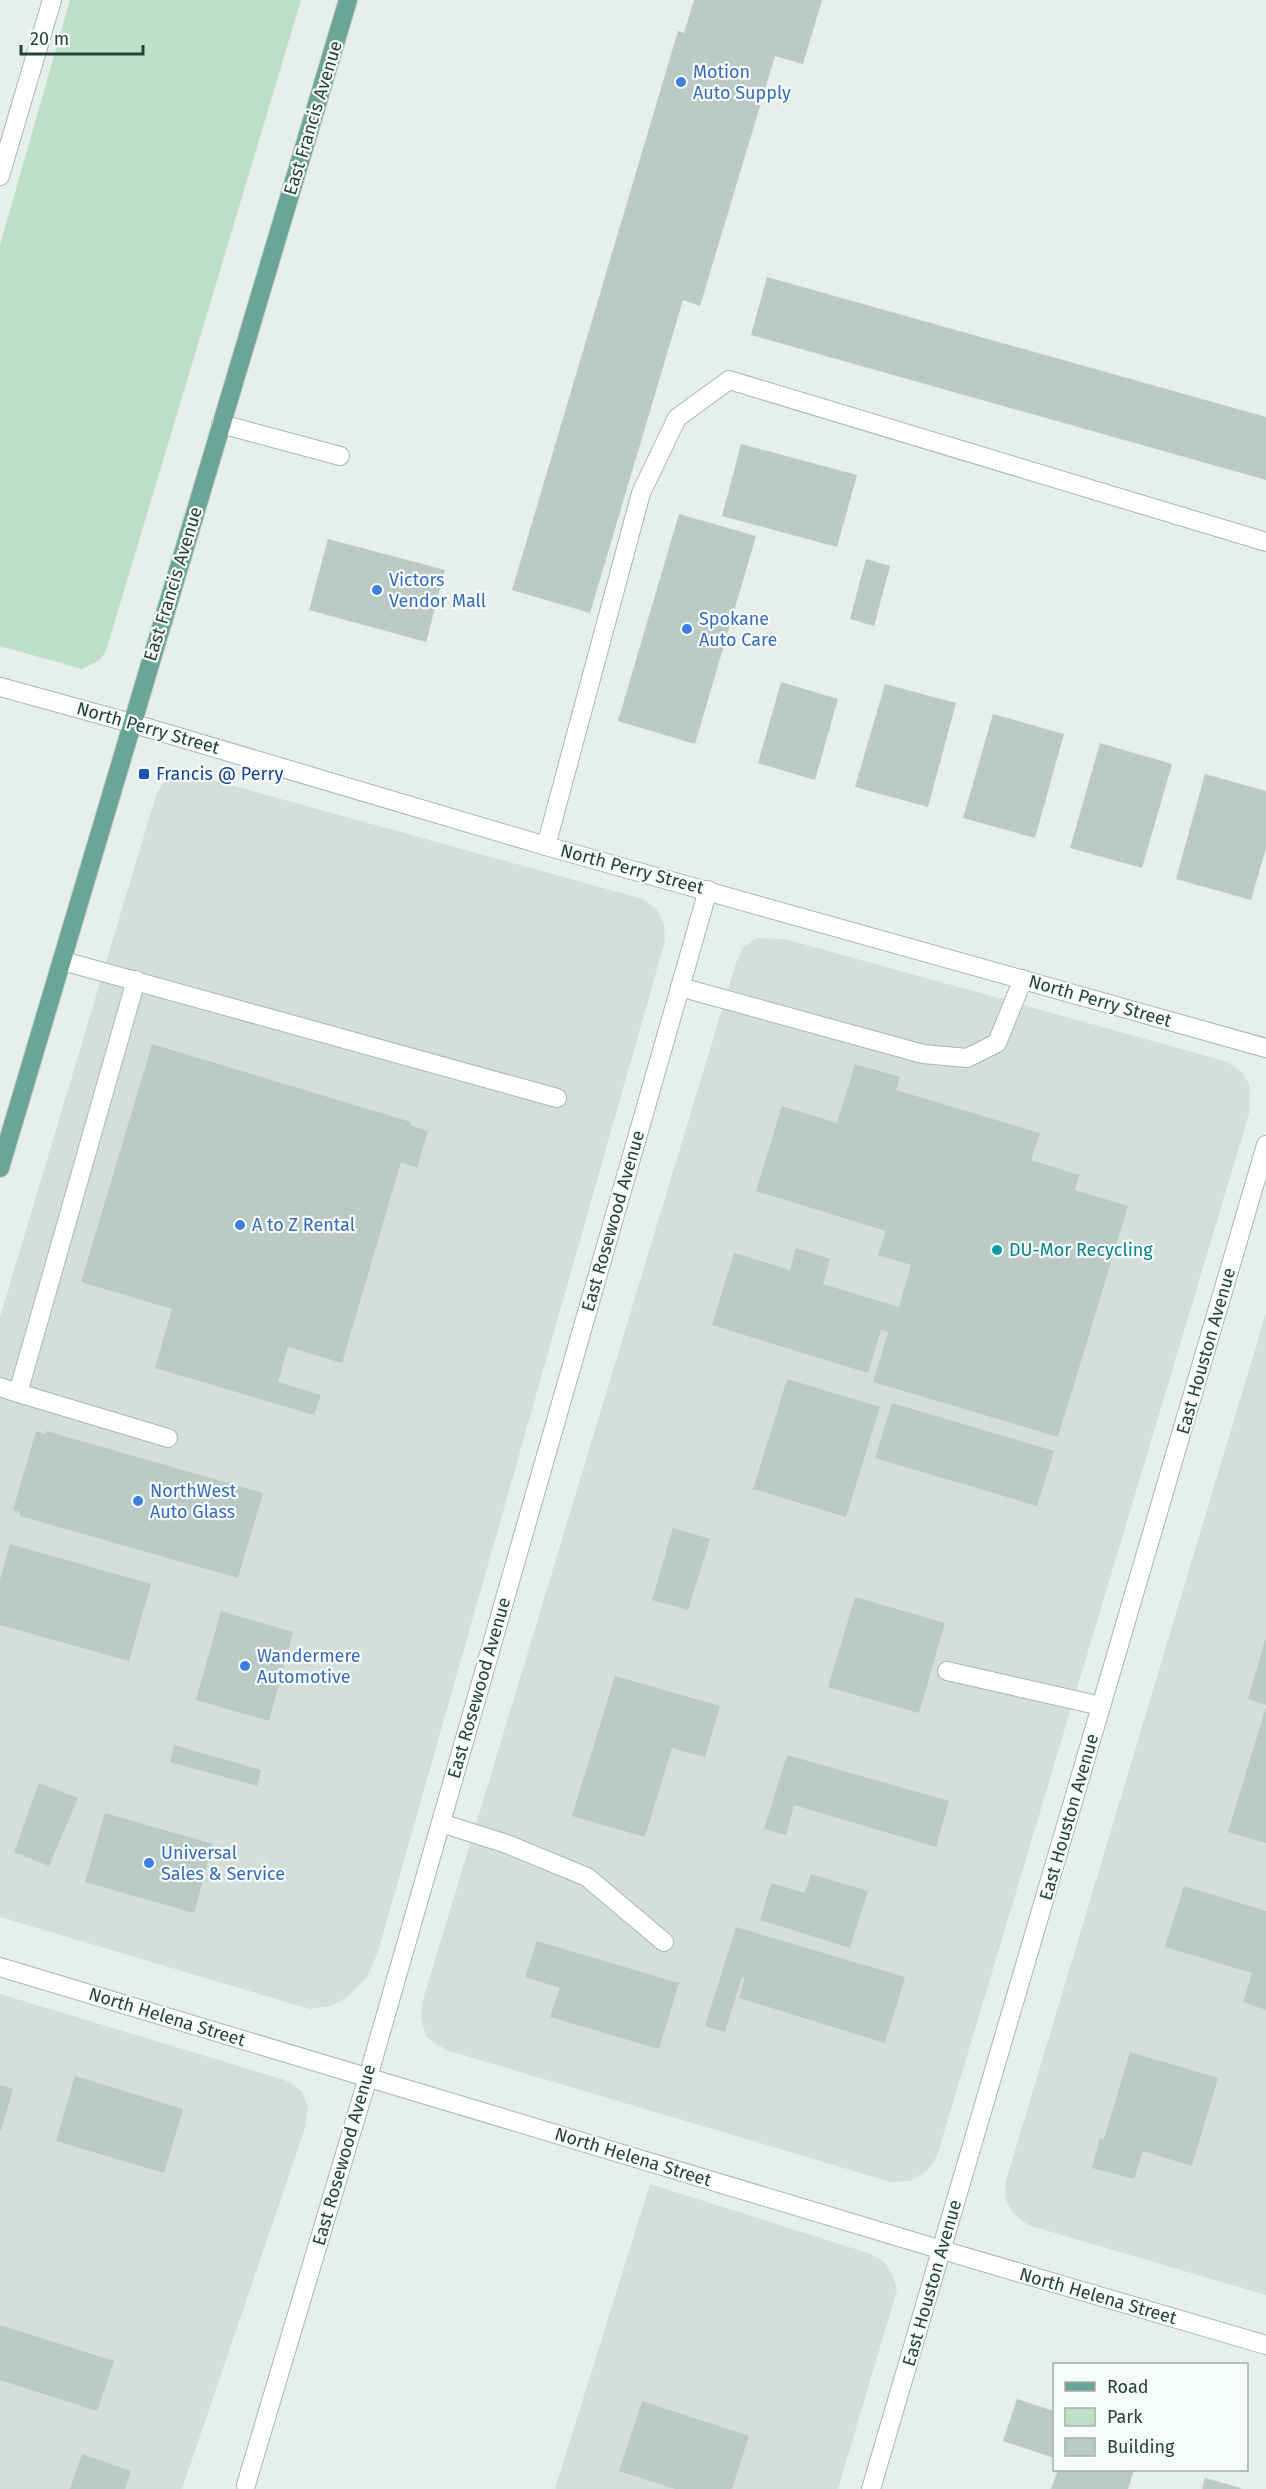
<svg xmlns="http://www.w3.org/2000/svg" width="1266" height="2489" font-family="'Fira Sans',sans-serif">
<style>
.built{fill:#d4dfda}
.green{fill:#bfe0c8}
.building{fill:#bbcac4}
.lines{fill:none;stroke-linecap:round;stroke-linejoin:round}
.service-casing{stroke:#a8b8b2;stroke-width:20}
.minor-casing{stroke:#a8b8b2;stroke-width:20}
.primary-casing{stroke:#c2cac8;stroke-width:20}
.service{stroke:#fff;stroke-width:18}
.minor{stroke:#fff;stroke-width:18}
.primary{stroke:#6aa596;stroke-width:18}
.shop-dot{fill:#3f7fe0;stroke:#f7fbf9;stroke-width:2}
.transit-dot{fill:#1a4fb4;stroke:#f7fbf9;stroke-width:2}
.culture-dot{fill:#0f9aa8;stroke:#f7fbf9;stroke-width:2}
.labels{text-anchor:middle;dominant-baseline:central;stroke-width:4.5;stroke-linejoin:round;paint-order:stroke}
.shop-label{font-size:18px;fill:#366cbe;stroke:#f7fbf9;text-anchor:start}
.street-label{font-size:18px;fill:#24423a;stroke:#f7fbf9}
.transit-label{font-size:18px;fill:#164399;stroke:#f7fbf9;text-anchor:start}
.culture-label{font-size:18px;fill:#0d838f;stroke:#f7fbf9;text-anchor:start}
</style>
<rect width="100%" height="100%" fill="#e6efeb"/>
<g class="built">
<polygon points="180,775 198,776 643,899 656,908 664,925 665,941 378,1952 367,1977 347,1997 331,2006 310,2009 0,1917 0,1317 157,792 166,781"/>
<polygon points="757,938 785,939 1225,1061 1242,1072 1250,1086 1249,1114 937,2156 927,2171 910,2181 891,2182 446,2050 426,2037 421,2018 422,2003 736,963 743,948"/>
<polygon points="1266,1313 1266,2295 1028,2225 1013,2213 1006,2200 1005,2184"/>
<polygon points="0,1994 285,2080 302,2091 308,2108 305,2128 182,2489 0,2489"/>
<polygon points="650,2184 871,2254 884,2262 892,2274 897,2290 838,2489 555,2489"/>
</g>
<polygon class="green" points="70,0 301,0 106,651 100,660 82,669 0,646 0,245"/>
<g class="building">
<polygon points="694,0 822,0 803,64 775,56 700,306 683,300 590,613 512,590 678,31 684,33"/>
<polygon points="767,277 1266,417 1266,480 751,335"/>
<polygon points="741,444 857,475 837,547 722,516"/>
<polygon points="679,514 756,536 695,744 618,721"/>
<polygon points="328,539 445,570 426,642 309,610"/>
<polygon points="866,559 890,566 874,626 850,619"/>
<polygon points="781,682 838,699 815,780 758,763"/>
<polygon points="885,684 956,703 928,807 855,787"/>
<polygon points="993,714 1064,734 1035,838 963,818"/>
<polygon points="1100,743 1172,764 1142,868 1070,848"/>
<polygon points="1205,774 1266,791 1266,848 1251,900 1176,879"/>
<polygon points="152,1044 411,1122 410,1125 428,1131 417,1168 401,1162 342,1363 288,1347 278,1382 321,1395 314,1415 155,1368 172,1309 81,1282"/>
<polygon points="855,1064 900,1077 896,1090 1040,1133 1031,1160 1079,1175 1075,1190 1128,1206 1058,1437 873,1382 888,1332 881,1330 868,1373 712,1325 734,1253 790,1270 796,1248 830,1259 823,1284 899,1307 911,1265 878,1255 886,1231 756,1191 782,1106 837,1123"/>
<polygon points="787,1379 880,1407 846,1517 753,1489"/>
<polygon points="892,1403 1054,1451 1037,1506 875,1458"/>
<polygon points="36,1431 45,1434 46,1431 263,1493 238,1578 20,1516 20,1512 13,1510"/>
<polygon points="673,1528 710,1539 688,1610 652,1600"/>
<polygon points="10,1544 151,1584 129,1661 0,1625 0,1580"/>
<polygon points="855,1597 945,1623 919,1713 828,1687"/>
<polygon points="221,1611 293,1632 269,1721 196,1700"/>
<polygon points="1265,1640 1266,1640 1266,1705 1248,1699"/>
<polygon points="615,1676 720,1706 705,1757 672,1748 645,1837 572,1816"/>
<polygon points="1266,1707 1266,1843 1228,1832"/>
<polygon points="174,1745 261,1770 257,1786 170,1762"/>
<polygon points="787,1755 949,1801 936,1847 794,1805 786,1835 764,1829"/>
<polygon points="39,1783 78,1798 49,1866 14,1852"/>
<polygon points="105,1813 213,1844 194,1913 85,1882"/>
<polygon points="811,1874 868,1891 850,1948 760,1920 771,1883 805,1893"/>
<polygon points="1184,1886 1266,1911 1266,2010 1243,2002 1252,1973 1165,1947"/>
<polygon points="736,1927 905,1977 885,2043 739,1998 745,1978 742,1977 725,2032 705,2026"/>
<polygon points="537,1941 679,1983 659,2049 550,2017 560,1988 525,1977"/>
<polygon points="1130,2052 1218,2078 1192,2166 1143,2151 1134,2179 1092,2168 1100,2138 1104,2139"/>
<polygon points="75,2076 183,2109 164,2173 56,2141"/>
<polygon points="0,2085 13,2089 1,2131 0,2130"/>
<polygon points="0,2325 114,2361 97,2411 0,2380"/>
<polygon points="1017,2399 1054,2411 1054,2458 1003,2441"/>
<polygon points="642,2401 749,2436 732,2489 675,2489 619,2471"/>
<polygon points="82,2454 131,2471 125,2489 70,2489"/>
<polygon points="1058,2470 1134,2470 1128,2489 1051,2489"/>
<polygon points="1205,2478 1241,2488 1240,2489 1202,2489"/>
</g>
<g class="lines">
<defs>
<g id="service">
<polyline points="0,176 52,0"/>
<polyline points="221,424 340,456"/>
<polyline points="546,846 641,493 677,418 729,380 1266,542"/>
<polyline points="63,961 557,1098"/>
<polyline points="680,987 923,1054 967,1058 997,1043 1023,979"/>
<polyline points="0,1387 18,1393 136,980"/>
<polyline points="18,1393 168,1438"/>
<polyline points="947,1671 1101,1706"/>
<polyline points="441,1823 507,1844 587,1877 664,1942"/>
</g>
<g id="minor">
<polyline points="0,687 131,723 546,846 1266,1048"/>
<polyline points="0,1967 942,2250 1266,2345"/>
<polyline points="246,2485 368,2077 708,890"/>
<polyline points="871,2489 1266,1145"/>
</g>
<polyline id="primary" points="0,1168 348,0"/>
</defs>
<use href="#service" class="service-casing"/>
<use href="#minor" class="minor-casing"/>
<use href="#primary" class="primary-casing"/>
<use href="#service" class="service"/>
<use href="#minor" class="minor"/>
<use href="#primary" class="primary"/>
</g>
<g class="shop-dot">
<circle cx="681" cy="82" r="6"/>
<circle cx="377" cy="590" r="6"/>
<circle cx="687" cy="629" r="6"/>
<circle cx="240" cy="1225" r="6"/>
<circle cx="138" cy="1501" r="6"/>
<circle cx="245" cy="1666" r="6"/>
<circle cx="149" cy="1863" r="6"/>
</g>
<rect class="transit-dot" x="138" y="768" width="12" height="12" rx="3"/>
<circle class="culture-dot" cx="997" cy="1250" r="6"/>
<g class="labels">
<g class="shop-label">
<text x="693" y="72">Motion<tspan x="693" dy="21">Auto Supply</tspan></text>
<text x="389" y="580">Victors<tspan x="389" dy="21">Vendor Mall</tspan></text>
<text x="699" y="619">Spokane<tspan x="699" dy="21">Auto Care</tspan></text>
<text x="252" y="1225">A to Z Rental</text>
<text x="150" y="1491">NorthWest<tspan x="150" dy="21">Auto Glass</tspan></text>
<text x="257" y="1656">Wandermere<tspan x="257" dy="21">Automotive</tspan></text>
<text x="161" y="1853">Universal<tspan x="161" dy="21">Sales &amp; Service</tspan></text>
</g>
<g class="street-label">
<text transform="translate(313 118) rotate(-73)">East Francis Avenue</text>
<text transform="translate(173 584) rotate(-73)">East Francis Avenue</text>
<text transform="translate(148 728) rotate(16)">North Perry Street</text>
<text transform="translate(632 869) rotate(15)">North Perry Street</text>
<text transform="translate(1100 1001) rotate(16)">North Perry Street</text>
<text transform="translate(613 1221) rotate(-74)">East Rosewood Avenue</text>
<text transform="translate(1206 1351) rotate(-74)">East Houston Avenue</text>
<text transform="translate(479 1688) rotate(-74)">East Rosewood Avenue</text>
<text transform="translate(1069 1817) rotate(-74)">East Houston Avenue</text>
<text transform="translate(167 2017) rotate(17)">North Helena Street</text>
<text transform="translate(344 2155) rotate(-74)">East Rosewood Avenue</text>
<text transform="translate(633 2157) rotate(17)">North Helena Street</text>
<text transform="translate(932 2283) rotate(-74)">East Houston Avenue</text>
<text transform="translate(1098 2296) rotate(16)">North Helena Street</text>
</g>
<g class="transit-label">
<text x="156" y="774">Francis @ Perry</text>
</g>
<g class="culture-label">
<text x="1009" y="1250">DU-Mor Recycling</text>
</g>
</g>
<rect x="1053" y="2363" width="195" height="108" fill="#f7fbf9" stroke="#a3b1ad" stroke-width="1.5"/>
<rect x="1065" y="2382" width="30" height="9" fill="#6aa596" stroke="#a3b1ad" stroke-width="1.5"/>
<text x="1107" y="2393" font-size="18" fill="#24423a">Road</text>
<rect x="1065" y="2408" width="30" height="18" fill="#bfe0c8" stroke="#a3b1ad" stroke-width="1.5"/>
<text x="1107" y="2423" font-size="18" fill="#24423a">Park</text>
<rect x="1065" y="2438" width="30" height="18" fill="#bbcac4" stroke="#a3b1ad" stroke-width="1.5"/>
<text x="1107" y="2453" font-size="18" fill="#24423a">Building</text>
<path d="M21 45v9h122v-9" fill="none" stroke="#24423a" stroke-width="3"/>
<text x="30" y="45" font-size="18" fill="#24423a" stroke="#f7fbf9" stroke-width="4.5" paint-order="stroke">20 m</text>
</svg>
